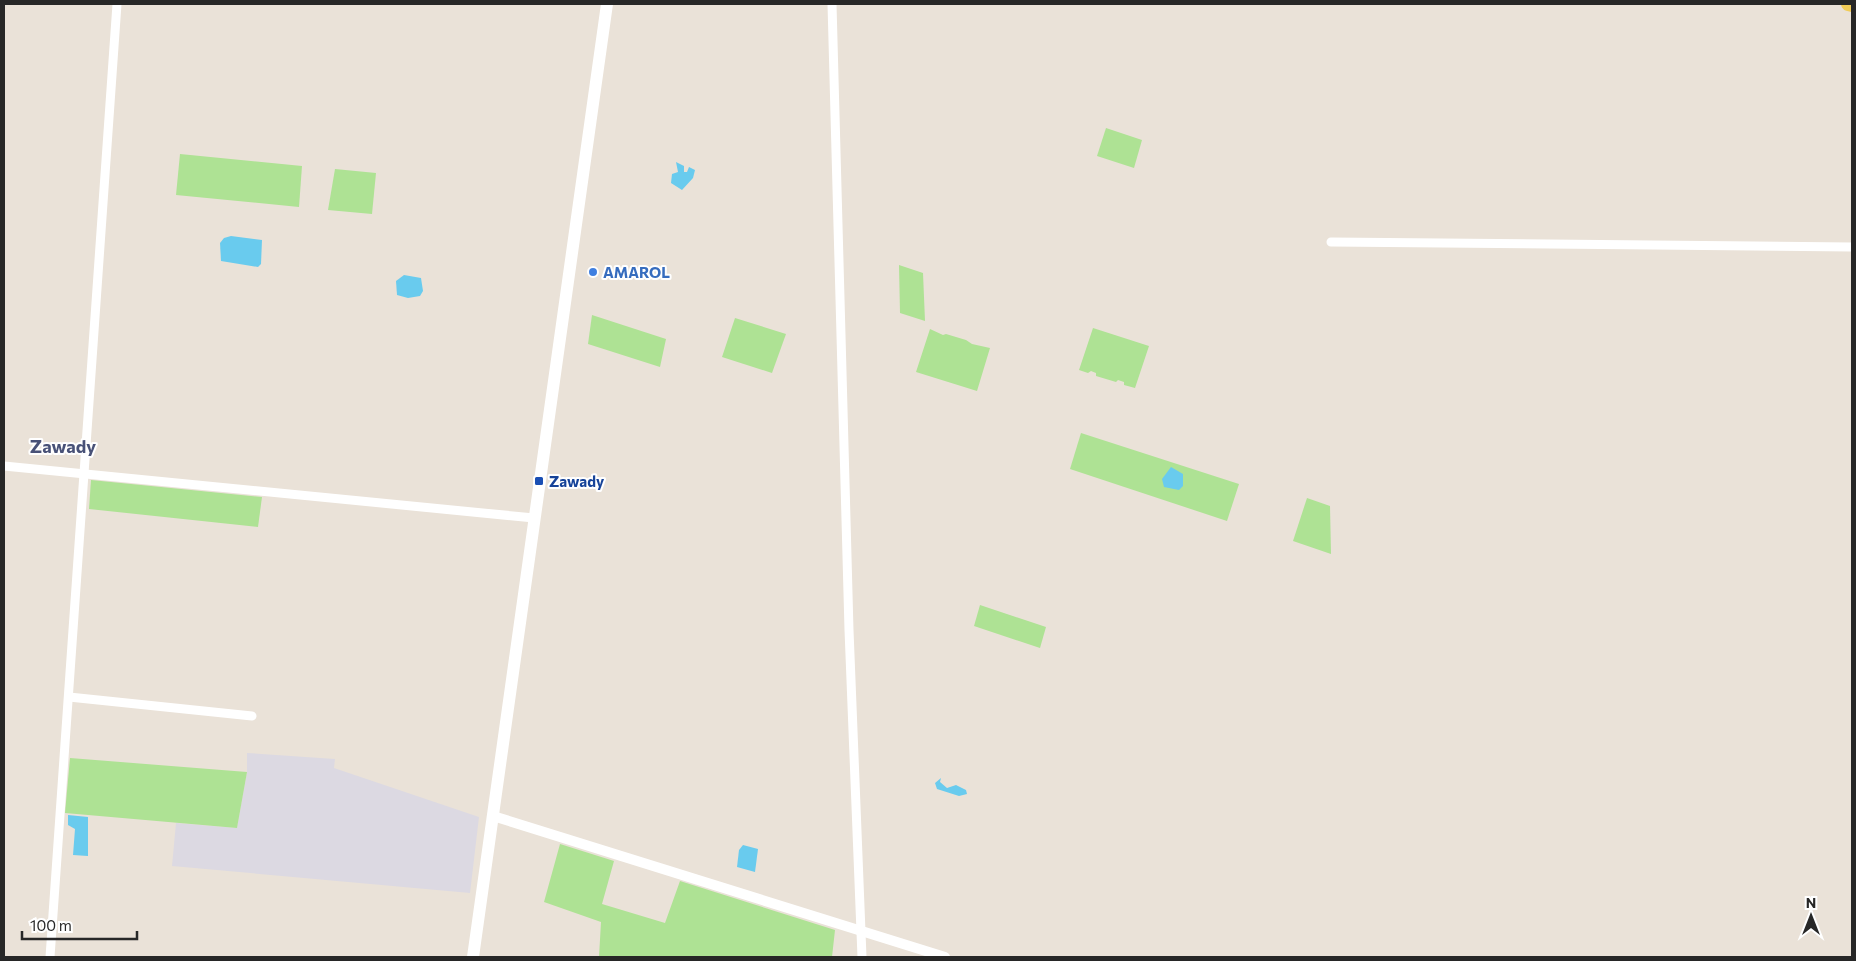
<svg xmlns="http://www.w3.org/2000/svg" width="1856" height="961" font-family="Commissioner,sans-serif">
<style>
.industrial{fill:#dcd9e2}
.green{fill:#aee294}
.water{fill:#69cbee}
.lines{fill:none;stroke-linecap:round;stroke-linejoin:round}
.minor{stroke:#fff;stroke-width:9}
.tertiary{stroke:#fff;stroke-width:10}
.secondary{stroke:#fff;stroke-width:12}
.primary{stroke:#f1cc57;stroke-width:14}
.shop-dot{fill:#3f7fe0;stroke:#fff;stroke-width:2}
.transit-dot{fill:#1a4fb4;stroke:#fff;stroke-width:2}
.labels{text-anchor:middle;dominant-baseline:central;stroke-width:4;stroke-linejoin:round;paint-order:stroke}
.shop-label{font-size:15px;font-weight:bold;fill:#366cbe;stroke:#fff;text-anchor:start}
.transit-label{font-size:15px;font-weight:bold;fill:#164399;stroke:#fff;text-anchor:start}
.quarter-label{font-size:18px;font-weight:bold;fill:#485177;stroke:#fff}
</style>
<rect width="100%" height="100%" fill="#eae2d8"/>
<polygon class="industrial" points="247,753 335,759 334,768 479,817 470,893 172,866 176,823 237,828 247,772"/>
<g class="green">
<polygon points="1106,128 1142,140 1134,168 1097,156"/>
<polygon points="180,154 302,166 299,207 176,195"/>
<polygon points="335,169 376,173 372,214 328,210"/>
<polygon points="899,265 923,273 925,321 900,313"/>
<polygon points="592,315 666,339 660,367 588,344"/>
<polygon points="735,318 786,334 772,373 722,357"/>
<polygon points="1093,328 1149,346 1135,388 1124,385 1124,382 1118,380 1116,382 1096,376 1096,373 1091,371 1088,373 1079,370"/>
<polygon points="930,329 943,335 946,334 966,340 972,344 990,348 977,391 916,372"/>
<polygon points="1081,433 1239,484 1227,521 1070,469"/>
<polygon points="91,480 262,497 258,527 89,509"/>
<polygon points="1307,498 1330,506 1331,554 1293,541"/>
<polygon points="980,605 1046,627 1040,648 974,626"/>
<polygon points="70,758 247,772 237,828 65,813"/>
<polygon points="560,844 614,861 602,904 665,923 680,881 835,930 832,957 599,957 601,922 544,902"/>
</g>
<g class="water">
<polygon points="676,162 684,166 684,172 687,172 689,167 695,170 693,178 682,190 671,183 672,174 678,172"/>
<polygon points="231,236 262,240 261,264 258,267 221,261 220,243 224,238"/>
<polygon points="404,275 421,278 423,291 420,296 408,298 397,295 396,281"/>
<polygon points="1171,467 1183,474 1183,486 1179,490 1164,487 1162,479"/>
<polygon points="941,778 940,782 947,788 956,785 966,790 967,794 959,796 937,789 935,783"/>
<polygon points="68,815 88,817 88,856 73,855 75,829 68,825"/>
<polygon points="743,845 758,849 755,872 737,867 739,850"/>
</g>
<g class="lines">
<g class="minor">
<polyline points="832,4 849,630 862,957"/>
<polyline points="1331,242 1852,247"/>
<polyline points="4,466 534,518"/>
<polyline points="69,697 252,716"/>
<polyline points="50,957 117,4"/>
</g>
<polyline class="tertiary" points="493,816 945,957"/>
<polyline class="secondary" points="473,957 607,4"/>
<polyline class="primary" points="1848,4 1852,5"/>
</g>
<circle class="shop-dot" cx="593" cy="272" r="5"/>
<rect class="transit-dot" x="534" y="476" width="10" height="10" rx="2.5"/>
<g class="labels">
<g class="shop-label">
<text x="603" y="272">AMAROL</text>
</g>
<g class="transit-label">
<text x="549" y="481">Zawady</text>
</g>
<g class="quarter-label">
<text x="63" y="446">Zawady</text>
</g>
</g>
<rect width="1856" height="961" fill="none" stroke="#272727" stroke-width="10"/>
<g transform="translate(1811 916)" stroke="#ffffff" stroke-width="4" paint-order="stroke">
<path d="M0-4L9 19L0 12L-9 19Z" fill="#272727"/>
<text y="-8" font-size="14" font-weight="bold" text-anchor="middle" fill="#272727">N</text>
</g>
<path d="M22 931v8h115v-8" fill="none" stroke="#272727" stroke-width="2.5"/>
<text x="30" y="931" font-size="15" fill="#272727" stroke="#ffffff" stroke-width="4" paint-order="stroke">100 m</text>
</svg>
